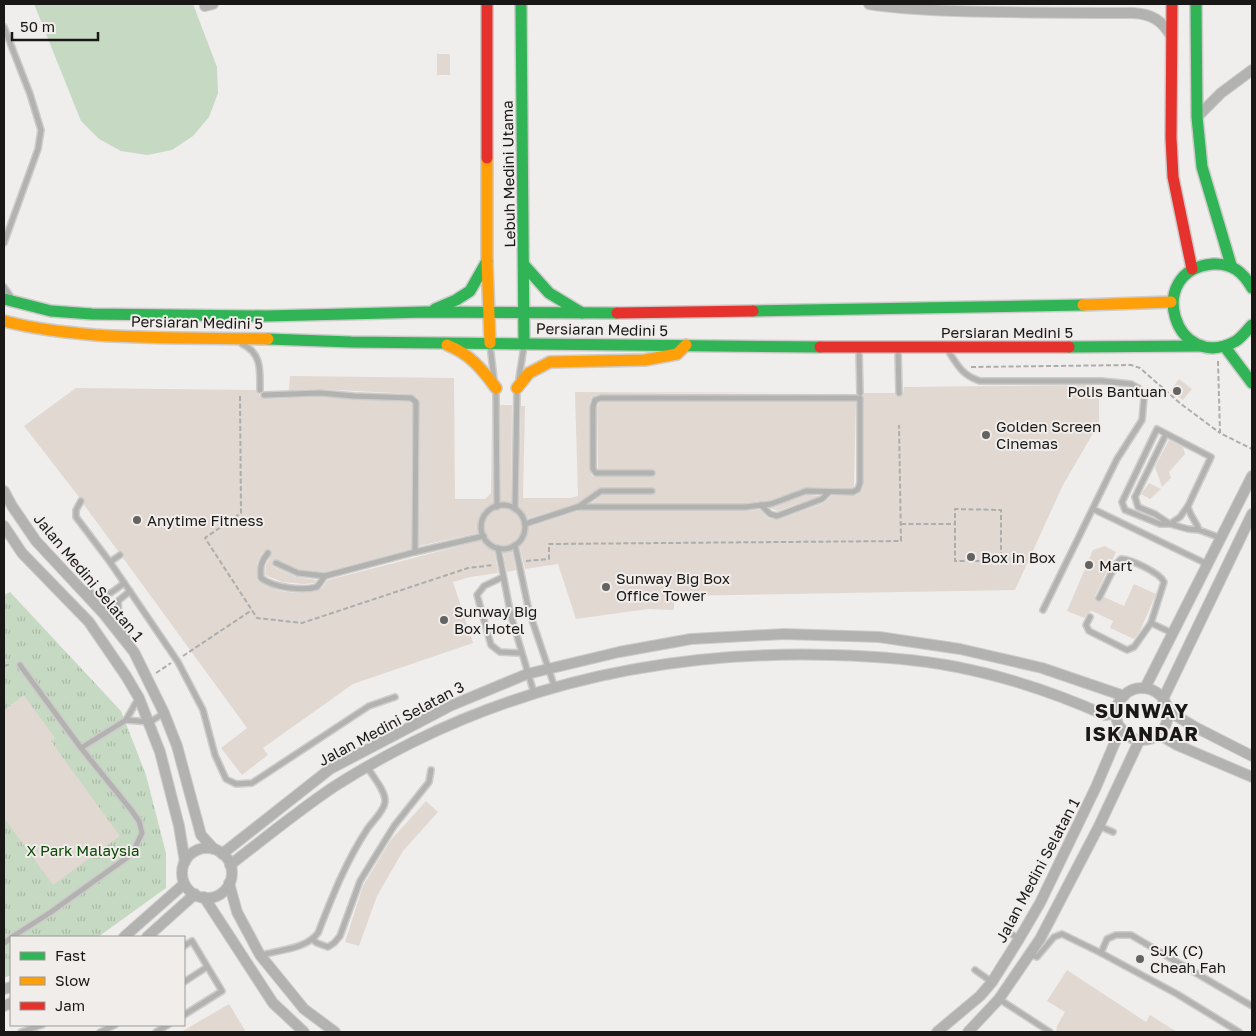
<svg xmlns="http://www.w3.org/2000/svg" width="1256" height="1036" font-family="'Golos Text',sans-serif">
<style>
.park{fill:url(#park-tufts)}
.pitch{fill:#c6d9c2}
.building{fill:#e1d8d1}
.lines{fill:none;stroke-linecap:round;stroke-linejoin:round}
.lane-casing{stroke:#cdcccb;stroke-width:8}
.street-casing{stroke:#cdcccb;stroke-width:12}
.fast-casing{stroke:#cdcccb;stroke-width:14}
.slow-casing{stroke:#cdcccb;stroke-width:14}
.jam-casing{stroke:#cdcccb;stroke-width:14}
.path{stroke:#adadab;stroke-width:2;stroke-dasharray:5 2.5;stroke-linecap:butt}
.lane{stroke:#b2b2b0;stroke-width:5}
.street{stroke:#b2b2b0;stroke-width:10}
.fast{stroke:#30b455;stroke-width:11}
.slow{stroke:#ff9f0a;stroke-width:11}
.jam{stroke:#e5322d;stroke-width:11}
.poi-dot{fill:#646362;stroke:#f1edeb;stroke-width:2}
.labels{text-anchor:middle;dominant-baseline:central;stroke-width:4;stroke-linejoin:round;paint-order:stroke}
.street-label{font-size:15px;fill:#191817;stroke:#f1edeb}
.poi-label{font-size:15px;fill:#191817;stroke:#f1edeb;text-anchor:start}
.park-label{font-size:15px;fill:#0a4704;stroke:#f1edeb}
.district-label{font-size:20px;font-weight:bold;letter-spacing:1px;fill:#191817;stroke:#f1edeb}
</style>
<defs>
<pattern id="park-tufts" width="24" height="20" patternUnits="userSpaceOnUse" patternTransform="scale(1.25)"><rect width="24" height="20" fill="#c6d9c2"/><path d="M3 7l-1-3M5 7V3M7 7l1-3M15 17l-1-3M17 17v-4M19 17l1-3" fill="none" stroke="#aabaa6"/></pattern>
</defs>
<rect width="100%" height="100%" fill="#f0eeec"/>
<polygon class="park" points="10,592 121,711 146,775 166,853 166,888 98,937 11,937 11,975 4,978 4,595"/>
<polygon class="pitch" points="34,4 193,4 217,67 218,93 209,117 193,136 172,150 147,155 121,151 99,139 81,121"/>
<g class="building">
<rect x="437" y="54" width="13" height="21"/>
<polygon points="290,376 454,378 455,499 485,499 491,493 492,405 493,507 497,511 500,510 501,507 500,405 512,405 511,509 514,513 518,513 519,509 521,406 525,406 523,498 570,498 578,496 575,392 856,393 601,394 594,396 591,398 589,407 589,469 592,476 596,477 652,477 656,473 655,470 652,469 598,469 597,408 599,403 602,402 856,402 854,486 852,488 806,487 770,500 745,503 592,503 602,495 652,495 656,491 655,488 652,487 601,487 577,503 523,520 521,525 525,528 578,511 745,511 760,510 768,518 778,520 824,503 831,496 855,496 862,491 864,483 864,393 895,393 897,397 900,397 903,395 904,387 1090,385 1099,392 1099,423 1063,485 1015,590 674,596 674,610 648,609 576,619 558,564 525,569 519,544 515,541 512,542 511,545 516,570 507,572 502,547 500,544 497,544 494,549 498,573 470,577 453,582 473,643 353,684 263,748 268,755 242,775 221,748 247,728 123,558 124,555 123,552 118,551 84,505 84,498 79,497 24,426 76,388 256,390 261,398 264,399 320,397 409,402 412,404 411,549 325,572 299,569 277,559 272,561 272,564 274,567 296,577 317,580 314,583 304,584 282,582 265,575 266,565 272,553 271,550 267,549 262,553 257,563 257,580 265,585 280,591 296,593 312,592 320,590 328,580 487,539 487,533 483,532 419,546 420,402 419,399 411,394 320,389 289,390"/>
<polygon points="1179,379 1192,389 1183,400 1170,391"/>
<polygon points="1169,440 1183,447 1185,454 1169,472 1171,478 1162,487 1155,467"/>
<polygon points="1149,483 1161,489 1150,499 1141,494"/>
<polygon points="807,495 819,496 777,511 771,508"/>
<polygon points="1105,546 1116,552 1095,596 1096,601 1101,602 1104,597 1124,606 1134,584 1156,594 1140,631 1134,639 1110,628 1113,621 1092,611 1087,614 1084,618 1067,611 1093,550"/>
<polygon points="24,695 55,738 51,741 120,836 53,885 4,818 4,710"/>
<polygon points="426,801 438,812 403,851 377,896 359,946 345,942 363,886 390,841"/>
<polygon points="1067,970 1146,1022 1150,1015 1177,1032 1056,1032 1057,1026 1065,1012 1047,1001"/>
<polygon points="229,1004 246,1032 181,1032"/>
</g>
<g class="lines">
<defs>
<g id="lane">
<polyline points="4,27 30,94 41,130 38,149 4,243"/>
<polyline points="4,287 11,297"/>
<path d="M242,344C262,353 260,371 260,390"/>
<polyline points="490,345 494,379"/>
<path d="M947,349C957,364 961,375 980,381H1102L1131,384L1138,388L1144,398L1142,420L1117,459L1043,610"/>
<polyline points="859,351 860,393"/>
<polyline points="898,351 899,393"/>
<polyline points="519,378 524,346"/>
<polyline points="496,390 497,507"/>
<polyline points="264,395 320,393 354,396 411,398 416,402 416,405 415,552 484,536"/>
<polyline points="1166,434 1135,497 1138,507 1155,514 1170,524 1180,517 1188,506"/>
<polyline points="81,501 76,510 76,517 110,562"/>
<polyline points="761,505 770,514 777,516 822,499 829,492"/>
<circle cx="503" cy="527" r="22"/>
<polyline points="578,507 601,491 652,491"/>
<polyline points="515,509 517,388"/>
<polyline points="1093,509 1207,564"/>
<polyline points="525,524 577,507 745,507 771,504 806,491 853,492 858,489 860,483 860,398 601,398 595,400 593,407 593,469 596,473 652,473"/>
<path d="M1199,530C1196,521 1189,515 1188,506L1211,457L1157,429L1122,502L1125,510L1160,524H1170L1188,529L1199,530L1221,538"/>
<polyline points="515,545 529,611 555,688"/>
<polyline points="498,548 511,616 534,693"/>
<path d="M268,553C261,561 260,567 261,578C274,588 303,591 317,587L325,576"/>
<polyline points="120,555 110,562 178,662 203,710 215,755 226,779 236,784 252,783 369,706 395,697"/>
<polyline points="276,563 298,573 325,576 415,552"/>
<polyline points="503,577 484,586 477,595 491,645 500,652 521,653"/>
<path d="M87,590C104,601 110,594 124,583"/>
<path d="M1099,598L1116,564L1121,559C1131,559 1160,573 1164,582L1151,623"/>
<polyline points="511,616 529,611"/>
<polyline points="1090,617 1086,625 1089,631 1127,650 1134,647 1151,623 1172,633"/>
<path d="M128,639C122,625 118,616 118,601L130,591"/>
<polyline points="126,720 150,722 164,713"/>
<polyline points="81,748 126,720 138,699"/>
<polyline points="1099,826 1113,832"/>
<polyline points="1007,931 1019,939"/>
<polyline points="12,937 51,912 132,854 142,833 139,821 132,811 81,748 20,665"/>
<polyline points="313,940 317,943 328,947 334,943 340,936 360,881 394,826 429,782 431,770"/>
<polyline points="4,943 11,938"/>
<polyline points="184,946 192,941 222,991 184,1015"/>
<polyline points="1101,953 1177,994 1239,1032"/>
<polyline points="1030,954 1037,957 1054,937 1062,934 1101,953 1107,939 1116,935 1131,935 1252,1006"/>
<path d="M261,955C280,950 306,949 318,933C332,897 346,861 368,828C373,821 384,811 385,802C386,791 373,777 368,768"/>
<polyline points="975,970 992,982"/>
<polyline points="184,982 207,967"/>
<polyline points="999,999 1050,1032"/>
<polyline points="21,1032 42,1025"/>
<polyline points="100,1032 115,1025"/>
<polyline points="156,1032 168,1025"/>
</g>
<g id="street">
<path d="M869,4C897,9 927,10 956,11C1015,13 1074,13 1133,13C1151,14 1162,20 1171,36"/>
<polyline points="205,6 213,4"/>
<polyline points="1197,117 1221,93 1252,70"/>
<polyline points="4,491 12,506 36,541 103,613 134,652 164,713 177,746 201,835 214,849"/>
<polyline points="4,526 22,553 89,622 126,676 139,698 160,752 179,826 185,862"/>
<polyline points="1145,688 1252,476"/>
<circle cx="1142" cy="714" r="26"/>
<polyline points="1163,699 1252,514"/>
<polyline points="1168,711 1195,727 1252,756"/>
<polyline points="1158,734 1177,745 1252,777"/>
<circle cx="207" cy="873" r="25"/>
<polyline points="222,854 330,769 450,706 527,674 619,652 691,639 784,634 879,637 960,649 1042,668 1124,696"/>
<path d="M230,865C265,838 299,810 335,786C360,770 387,755 413,742C544,677 686,651 831,655C874,656 916,659 957,667C1008,677 1058,694 1105,715L1116,713"/>
<polyline points="229,883 237,912 260,955 304,1009 335,1032"/>
<polyline points="204,897 273,1003 304,1032"/>
<polyline points="124,937 184,884"/>
<polyline points="147,937 195,894"/>
<polyline points="4,989 11,987"/>
<polyline points="4,1006 11,1003"/>
<polyline points="937,1032 980,996 992,982 1019,939 1040,903 1096,787 1121,728"/>
<polyline points="968,1032 999,999 1040,939 1099,826 1140,739"/>
</g>
<g id="fast">
<polyline points="521,4 524,343"/>
<polyline points="1196,4 1197,117 1202,167 1231,265"/>
<polyline points="524,265 549,293 582,313"/>
<path d="M1252,288C1243,272 1232,263 1213,264C1143,270 1175,375 1236,341C1242,337 1247,330 1252,325"/>
<polyline points="4,299 51,311 92,314 266,316 426,312 617,313"/>
<polyline points="435,309 456,300 470,291 487,261"/>
<polyline points="753,311 1083,305"/>
<polyline points="268,339 351,342 820,347"/>
<polyline points="1069,347 1202,346"/>
<polyline points="1225,347 1252,383"/>
</g>
<g id="slow">
<polyline points="487,158 487,261 490,343"/>
<polyline points="1083,305 1171,302"/>
<path d="M4,321C34,329 64,332 95,335C153,339 211,338 268,339"/>
<path d="M447,345C470,354 482,369 496,388"/>
<polyline points="517,388 529,373 550,362 645,360 677,354 686,345"/>
</g>
<g id="jam">
<polyline points="487,4 487,158"/>
<polyline points="1172,4 1171,138 1173,177 1192,269"/>
<polyline points="617,313 753,311"/>
<polyline points="820,347 1069,347"/>
</g>
</defs>
<use href="#lane" class="lane-casing"/>
<use href="#street" class="street-casing"/>
<use href="#fast" class="fast-casing"/>
<use href="#slow" class="slow-casing"/>
<use href="#jam" class="jam-casing"/>
<g class="path">
<polyline points="1218,361 1220,433 1252,449"/>
<polyline points="971,367 1131,365 1140,368 1181,404 1220,433"/>
<polyline points="240,396 241,513 205,538 257,618 302,623 468,568 494,565"/>
<polyline points="901,524 955,524 955,509 1001,510 1001,561 955,561 955,524"/>
<polyline points="526,561 549,559 549,544 901,541 899,425"/>
<polyline points="183,656 252,610"/>
<polyline points="4,666 11,664"/>
<polyline points="156,673 171,663"/>
</g>
<use href="#lane" class="lane"/>
<use href="#street" class="street"/>
<use href="#fast" class="fast"/>
<use href="#slow" class="slow"/>
<use href="#jam" class="jam"/>
</g>
<g class="poi-dot">
<circle cx="1177" cy="391" r="5"/>
<circle cx="986" cy="435" r="5"/>
<circle cx="137" cy="520" r="5"/>
<circle cx="971" cy="557" r="5"/>
<circle cx="1089" cy="565" r="5"/>
<circle cx="606" cy="587" r="5"/>
<circle cx="444" cy="620" r="5"/>
<circle cx="1140" cy="959" r="5"/>
</g>
<g class="labels">
<g class="street-label">
<text transform="translate(508 174) rotate(-91)">Lebuh Medini Utama</text>
<text transform="translate(197 322) rotate(1)">Persiaran Medini 5</text>
<text transform="translate(602 329) rotate(1)">Persiaran Medini 5</text>
<text x="1007" y="332">Persiaran Medini 5</text>
<text transform="translate(89 577) rotate(50)">Jalan Medini Selatan 1</text>
<text transform="translate(391 723) rotate(-28)">Jalan Medini Selatan 3</text>
<text transform="translate(1037 870) rotate(-62)">Jalan Medini Selatan 1</text>
</g>
<g class="poi-label">
<text x="1167" y="391" text-anchor="end">Polis Bantuan</text>
<text x="996" y="426">Golden Screen<tspan x="996" dy="17">Cinemas</tspan></text>
<text x="147" y="520">Anytime Fitness</text>
<text x="981" y="557">Box in Box</text>
<text x="1099" y="565">Mart</text>
<text x="616" y="578">Sunway Big Box<tspan x="616" dy="17">Office Tower</tspan></text>
<text x="454" y="611">Sunway Big<tspan x="454" dy="17">Box Hotel</tspan></text>
<text x="1150" y="950">SJK (C)<tspan x="1150" dy="17">Cheah Fah</tspan></text>
</g>
<g class="park-label">
<text x="83" y="850">X Park Malaysia</text>
</g>
<g class="district-label">
<text x="1142" y="710">SUNWAY<tspan x="1142" dy="23">ISKANDAR</tspan></text>
</g>
</g>
<rect width="1256" height="1036" fill="none" stroke="#191817" stroke-width="10"/>
<rect x="10" y="936" width="175" height="90" fill="#f1edeb" stroke="#9b9896"/>
<rect x="20" y="952" width="25" height="8" fill="#30b455" stroke="#9b9896"/>
<text x="55" y="961" font-size="15" fill="#191817">Fast</text>
<rect x="20" y="977" width="25" height="8" fill="#ff9f0a" stroke="#9b9896"/>
<text x="55" y="986" font-size="15" fill="#191817">Slow</text>
<rect x="20" y="1002" width="25" height="8" fill="#e5322d" stroke="#9b9896"/>
<text x="55" y="1011" font-size="15" fill="#191817">Jam</text>
<path d="M12 32v8h86v-8" fill="none" stroke="#191817" stroke-width="2.5"/>
<text x="20" y="32" font-size="15" fill="#191817" stroke="#f1edeb" stroke-width="4" paint-order="stroke">50 m</text>
</svg>
